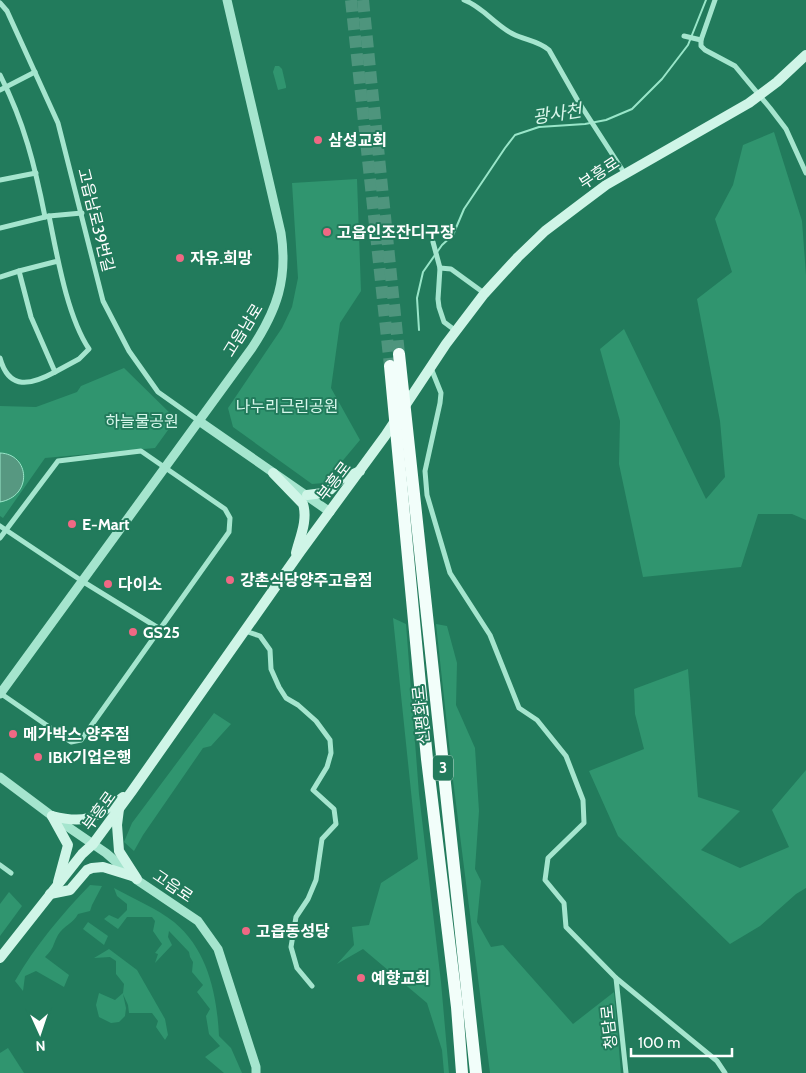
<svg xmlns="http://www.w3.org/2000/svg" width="806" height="1073" font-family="Cabin,'Noto Sans KR',sans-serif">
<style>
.green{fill:#30956f}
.water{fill:#579881;stroke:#99e6c9}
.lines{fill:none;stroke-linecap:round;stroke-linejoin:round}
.stream{stroke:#99e6c9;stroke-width:2}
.trunk-tunnel{stroke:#4e957d;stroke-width:12;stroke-dasharray:12 6;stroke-linecap:butt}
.minor{stroke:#a5e5ce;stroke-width:5}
.tertiary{stroke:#a5e5ce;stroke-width:9}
.secondary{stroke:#cff5e7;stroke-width:10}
.trunk{stroke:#f2fefa;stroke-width:12}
.poi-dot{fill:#f06884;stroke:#227b5c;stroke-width:2}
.labels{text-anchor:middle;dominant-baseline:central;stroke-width:4;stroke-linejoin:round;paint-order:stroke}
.shield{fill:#227b5c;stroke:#bdd7ce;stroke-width:1}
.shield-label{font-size:15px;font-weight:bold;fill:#fff}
.poi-label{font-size:16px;font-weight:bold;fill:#fff;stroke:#227b5c;text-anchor:start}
.street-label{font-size:16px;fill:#fff;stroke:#227b5c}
.park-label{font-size:16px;fill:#d6f7eb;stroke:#227b5c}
.water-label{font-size:18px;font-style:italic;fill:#d8f6ea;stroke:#227b5c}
</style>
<rect width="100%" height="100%" fill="#227b5c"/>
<g class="green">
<polygon points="275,66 279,66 282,69 286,86 286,88 278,90 273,72"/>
<polygon points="774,132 802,221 806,275 806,520 792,514 758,514 741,567 643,577 619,464 620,421 600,349 624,329 706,499 725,477 720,421 697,299 732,272 715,219 733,185 743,145"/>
<polygon points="357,179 361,291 340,323 331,388 360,440 324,483 312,484 233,427 228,408 282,328 292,307 298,278 292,183"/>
<polygon points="124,368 176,419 155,448 45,458 3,518 0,516 0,406 36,407 77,392 81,386"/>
<polygon points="393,618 406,624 419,794 441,982 449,1073 444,1073 442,1050 427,1003 363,949 337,964 354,945 352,927 369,925 381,883 418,859"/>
<polygon points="436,624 447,626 457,663 456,705 475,748 479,811 475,869 481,881 477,922 491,947 503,945 573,1024 614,992 621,1073 490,1073 453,780"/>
<polygon points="688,669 698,797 740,811 701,850 740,868 789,847 772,810 806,770 806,888 796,894 760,926 730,944 618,836 589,771 644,749 635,714 634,689"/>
<polygon points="214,713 231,724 211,746 203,748 143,835 134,851 124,842 132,823"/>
<path d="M90,885L102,886L92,905L90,911L78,914C74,923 63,926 58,935C52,946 55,947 45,957L69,975L64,987L36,971L25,976L23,991L15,981C35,946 62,914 90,885Z"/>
<path d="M114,888C134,899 156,908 174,922C208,950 217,995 219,1036L231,1048L242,1073H224L205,1057L220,1046L209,1034L206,1016L210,1009L197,992L203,985L192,972L193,962L190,957L189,952L169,931L168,937L172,945L155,963L158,954L155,953L162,944L153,931L155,921L152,917H127L118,929L104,919L109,915L118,919L127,910V904L117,896Z"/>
<polygon points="9,892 22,906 0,936 0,904"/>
<polygon points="88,922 108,936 104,945 83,929"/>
<polygon points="109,949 137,970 165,1019 168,1035 165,1040 156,1027 158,1021 152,1013 129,1013 128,1005 123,994 126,1008 125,1016 119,1022 111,1023 99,1017 96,1005 99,993 115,1000 123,993 124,984 116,974 116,961 110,957 94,958"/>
<polygon points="8,1048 24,1073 0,1073 0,1053"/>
</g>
<path class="water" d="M0,453C30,454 33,496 0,502Z"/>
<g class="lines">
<polyline class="stream" points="419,330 417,298 423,272 442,245 453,235 464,209 505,148 515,135 539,127 585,124 606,120 632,109 662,79 688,45 706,0"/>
<g class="trunk-tunnel">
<polyline points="351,0 390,366"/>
<polyline points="363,0 399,354"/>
</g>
<g class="minor">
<path d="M464,0C483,7 495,25 513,34C525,40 539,41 549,50L578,101L625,174"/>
<polyline points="715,0 701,40 701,46 705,50 735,66 770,108 786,129 806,173"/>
<polyline points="0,3 7,11 58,123 103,301 129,351 158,392 199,421"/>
<polyline points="684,36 701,40"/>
<path d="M0,75C24,122 35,166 45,217"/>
<polyline points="0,90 35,72"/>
<polyline points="0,180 36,173"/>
<path d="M49,216C57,255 67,316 89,349L79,359L55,372L31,317L19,271L58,261"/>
<polyline points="0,228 49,216 82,213"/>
<polyline points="433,242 440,268 438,299 439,307 444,322 456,331"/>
<polyline points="440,268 451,269 484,293"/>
<polyline points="0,277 19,271"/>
<path d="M0,358C9,391 31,385 55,372"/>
<polyline points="431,368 441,393 440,403 425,471 427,495 450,573 490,635 519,708 537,720 566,756 583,800 584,823 548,858 545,880 564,903 566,927 616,978 717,1061 725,1073"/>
<polyline points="0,526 82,581 160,629"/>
<polyline points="0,538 58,461 141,451 225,509 230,518 229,532 81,740 71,742 0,693"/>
<polyline points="245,631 260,636 270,650 271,669 279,687 286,698 298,705 316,721 330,740 331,753 327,767 313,790 334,809 336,824 322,839 316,880 308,899 296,917 291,947 297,968 312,986"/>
<polyline points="0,865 11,873"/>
<polyline points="616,978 626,1073"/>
</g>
<g class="tertiary">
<polyline points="199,421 330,512"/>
<path d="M0,694L252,348C277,310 288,279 281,233L227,0"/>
<polyline points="0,777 52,816 106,853 137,880 198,921 218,949 256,1067 256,1073"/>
</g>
<g class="secondary">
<path d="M273,473L303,504C308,520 300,537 296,553"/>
<polyline points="307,495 323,493 330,490 341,479 360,471"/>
<polyline points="119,809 117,825 119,851 137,879"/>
<path d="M52,816C88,825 95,817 123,797"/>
<polyline points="52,816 68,845 58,882"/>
<polyline points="50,894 70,890 87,870 92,868 103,867 132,876"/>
<polyline points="0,958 82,854 93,844 132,791 300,552 385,436 446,344 484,294 518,257 545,231 582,203 606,185 749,103 777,82 806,55"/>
</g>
<g class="trunk">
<polyline points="399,354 476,1073"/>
<polyline points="390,366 427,759 457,1007 462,1073"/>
</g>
</g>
<g class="poi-dot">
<circle cx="318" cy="140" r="5"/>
<circle cx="327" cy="232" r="5"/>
<circle cx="180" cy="258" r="5"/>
<circle cx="72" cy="524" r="5"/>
<circle cx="230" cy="580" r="5"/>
<circle cx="108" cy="584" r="5"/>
<circle cx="133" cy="632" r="5"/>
<circle cx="13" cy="734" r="5"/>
<circle cx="38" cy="757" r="5"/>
<circle cx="246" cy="931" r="5"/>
<circle cx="361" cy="978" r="5"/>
</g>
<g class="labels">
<rect class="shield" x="433" y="755.5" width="20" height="25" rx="4"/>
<g class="shield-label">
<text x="443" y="768">3</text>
</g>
<g class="poi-label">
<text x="328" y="140">삼성교회</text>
<text x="337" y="232">고읍인조잔디구장</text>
<text x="190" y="258">자유.희망</text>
<text x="82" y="524">E-Mart</text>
<text x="240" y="580">강촌식당양주고읍점</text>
<text x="118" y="584">다이소</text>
<text x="143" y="632">GS25</text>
<text x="23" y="734">메가박스 양주점</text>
<text x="48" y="757">IBK기업은행</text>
<text x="256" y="931">고읍동성당</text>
<text x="371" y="978">예향교회</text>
</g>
<g class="street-label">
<text transform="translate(599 173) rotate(-33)">부흥로</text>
<text transform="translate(96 220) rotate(76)">고읍남로39번길</text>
<text transform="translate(243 330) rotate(-58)">고읍남로</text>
<text transform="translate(334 481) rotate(-53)">부흥로</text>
<text transform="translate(421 715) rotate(-96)">신평화로</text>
<text transform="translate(99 811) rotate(-54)">부흥로</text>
<text transform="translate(173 886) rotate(34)">고읍로</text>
<text transform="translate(609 1027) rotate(-96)">청담로</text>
</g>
<g class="park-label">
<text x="287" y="406">나누리근린공원</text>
<text x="142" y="421">하늘물공원</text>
</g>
<g class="water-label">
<text transform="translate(557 114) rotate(-9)">광사천</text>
</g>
</g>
<g transform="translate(40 1033) rotate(177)" stroke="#227b5c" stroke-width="4" paint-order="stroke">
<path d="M0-4L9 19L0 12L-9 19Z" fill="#ffffff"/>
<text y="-8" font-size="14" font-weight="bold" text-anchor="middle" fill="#ffffff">N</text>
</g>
<path d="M631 1048v8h101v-8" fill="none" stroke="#ffffff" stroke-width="2.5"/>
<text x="638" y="1048" font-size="15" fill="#ffffff" stroke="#227b5c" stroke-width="4" paint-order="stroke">100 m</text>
</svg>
